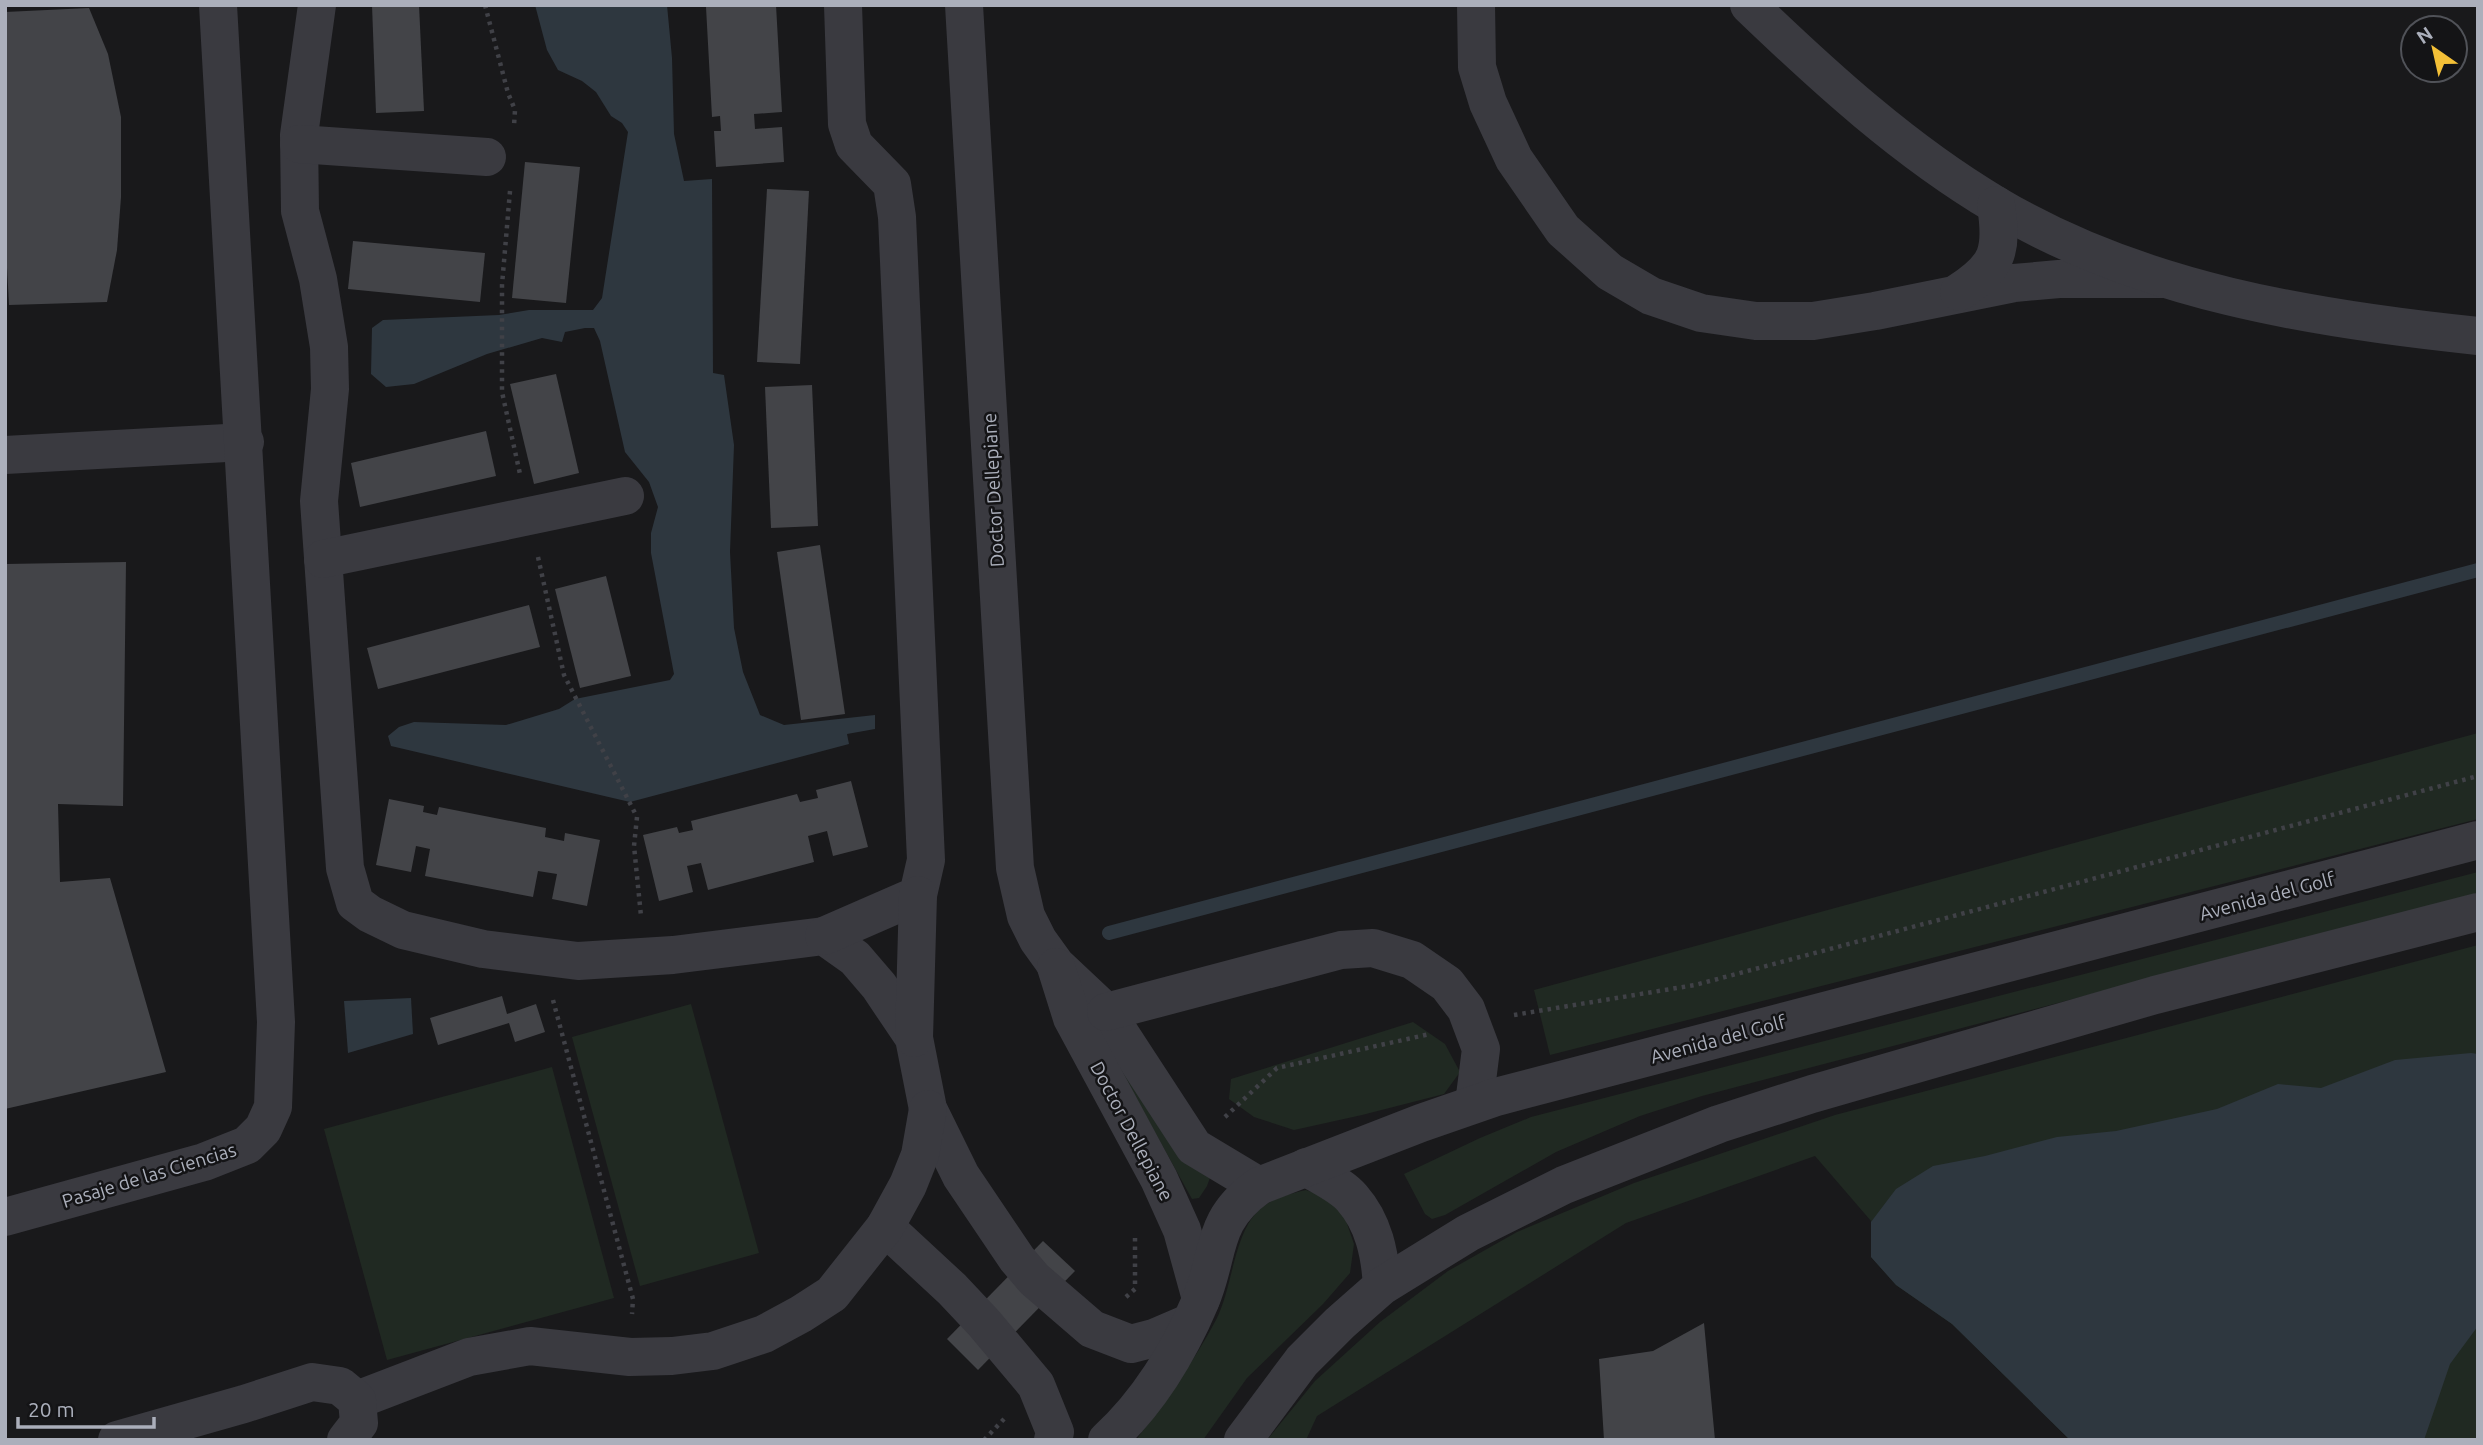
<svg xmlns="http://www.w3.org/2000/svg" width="2483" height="1445" font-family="Ubuntu,sans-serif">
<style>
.green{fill:#202922}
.water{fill:#2e373f}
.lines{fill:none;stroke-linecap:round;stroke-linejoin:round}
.stream{stroke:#2e373f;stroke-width:14}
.building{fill:#434448}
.path{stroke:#404147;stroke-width:4.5;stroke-dasharray:3.5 5;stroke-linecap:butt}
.minor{stroke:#3a3a40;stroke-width:38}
.labels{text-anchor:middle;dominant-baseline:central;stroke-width:5;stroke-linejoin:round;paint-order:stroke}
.street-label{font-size:19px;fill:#abafbb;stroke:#141416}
</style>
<rect width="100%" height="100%" fill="#19191b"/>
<g class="green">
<polygon points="2478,733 2478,819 1550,1055 1534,990"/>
<polygon points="2478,872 2478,893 1702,1096 1640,1116 1556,1152 1445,1215 1432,1219 1425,1214 1404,1174 1480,1138 1531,1117"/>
<polygon points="2478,945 2478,1440 2070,1440 1952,1324 1896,1285 1871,1257 1871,1221 1815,1156 1626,1223 1317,1416 1306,1440 1267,1440 1315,1381 1380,1322 1448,1271 1517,1232 1634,1183 1835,1115"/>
<polygon points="691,1004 759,1253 640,1286 572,1037"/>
<polygon points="1413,1022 1445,1044 1460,1072 1444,1094 1362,1115 1294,1130 1254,1117 1229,1099 1231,1079"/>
<polygon points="552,1067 614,1298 387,1360 324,1129"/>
<polygon points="1120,1069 1212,1172 1207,1186 1199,1198 1192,1199"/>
<path d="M1306,1190L1328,1198L1344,1215L1354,1244L1350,1273L1323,1304L1247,1378L1203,1440H1136C1165,1401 1193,1363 1216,1320C1233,1287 1233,1236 1258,1211C1271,1198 1289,1194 1306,1190Z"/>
</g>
<g class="water">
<polygon points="535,5 667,5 672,58 674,134 684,181 712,179 713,373 724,375 734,445 730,552 734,628 743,672 760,715 784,725 875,715 875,729 847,734 849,744 630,802 391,746 388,736 399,727 414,722 506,725 559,709 575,699 670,680 674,674 651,553 651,533 658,507 649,482 625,452 600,341 594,328 585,328 565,332 562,342 542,338 487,354 414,384 386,387 371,374 372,328 383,320 499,315 529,310 593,310 602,298 628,132 622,123 611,116 596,92 582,81 558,70 547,50"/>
<polygon points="411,998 413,1034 348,1053 344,1001"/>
<polygon points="2471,1053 2478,1054 2478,1326 2450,1364 2424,1440 2070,1440 1952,1324 1896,1285 1871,1257 1871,1222 1896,1189 1933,1166 1985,1156 2057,1137 2116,1131 2217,1109 2278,1084 2321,1088 2395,1060"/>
</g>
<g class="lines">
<polyline class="stream" points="1109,933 2478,570"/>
</g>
<g class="building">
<polygon points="372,5 419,5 424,111 376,113"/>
<polygon points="714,5 776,5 782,112 754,114 755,129 782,127 784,162 716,167 714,131 721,131 720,116 712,117 706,7"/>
<polygon points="89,8 108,54 121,117 121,197 117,250 107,302 9,305 5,230 5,12"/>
<polygon points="525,162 580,167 566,303 512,298"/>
<polygon points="767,189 809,191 800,364 757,362"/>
<polygon points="353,241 485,253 480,302 348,289"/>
<polygon points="556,374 579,473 534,484 510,384"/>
<polygon points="812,385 818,526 771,528 765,387"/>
<polygon points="486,431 496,476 360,507 351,463"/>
<polygon points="820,545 845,714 801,720 777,552"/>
<polygon points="126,562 123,806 58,804 60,882 110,878 166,1072 5,1109 5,564"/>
<polygon points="606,576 631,676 580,688 555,589"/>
<polygon points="529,605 540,647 378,689 367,648"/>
<polygon points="851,781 868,847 833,856 827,831 808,836 814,862 708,890 701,863 687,866 693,892 659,901 643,835 677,827 679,833 693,830 691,821 797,794 800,802 818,798 816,790"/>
<polygon points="389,799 424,806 423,812 437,815 439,807 546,828 545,837 564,841 565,833 600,840 587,906 552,899 557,874 538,871 533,897 425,876 430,849 416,846 411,872 376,865"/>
<polygon points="502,996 507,1014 536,1004 545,1032 515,1042 509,1023 438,1045 430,1018"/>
<polygon points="1043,1241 1075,1271 978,1370 947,1339"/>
<polygon points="1704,1323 1715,1440 1604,1440 1599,1359 1653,1351"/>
</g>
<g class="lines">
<g class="path">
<polyline points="485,5 508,93 515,110 514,126"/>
<polyline points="510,191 502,285 502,392 520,474"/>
<polyline points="538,557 564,675 637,817 634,846 641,916"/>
<polyline points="553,1000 633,1299 632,1314"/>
<polyline points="1514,1015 1695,985 2478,776"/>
<polyline points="1225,1117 1277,1068 1430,1034"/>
<polyline points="1126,1297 1135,1289 1135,1233"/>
<polyline points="984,1440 1005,1418"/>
</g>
<g class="minor">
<polyline points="317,5 299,135 300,211 318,279 329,347 330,389 319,501 345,868 355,903 370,914 403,930 483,949 578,961 673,955 824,936 855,958 879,986 914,1038 928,1109 961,1176 1017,1259 1034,1279 1092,1329 1131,1344 1154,1338 1189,1323"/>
<polyline points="964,5 1015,868 1026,916 1038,940 1056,965 1106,1012 1194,1147 1259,1186"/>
<polyline points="1476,5 1477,67 1488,103 1514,159 1563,230 1610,272 1651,296 1701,313 1756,321 1813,321 1875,311 2014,283 2059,279 2162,279"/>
<path d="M1749,5C1825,78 1905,151 1996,205C2140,291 2313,319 2478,336"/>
<polyline points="299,144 487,157"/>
<path d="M1959,292C1998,267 2003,251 1996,205"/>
<polyline points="5,455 245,442"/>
<polyline points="323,559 625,496"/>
<polyline points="824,936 918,895 926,860 897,217 892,184 854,145 847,124 843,5"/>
<polyline points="1056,967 1072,1018 1159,1179 1182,1230 1201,1299"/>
<polyline points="1106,1012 1341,950 1373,948 1412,960 1447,984 1466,1009 1481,1049 1474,1104"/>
<polyline points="914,1038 918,895"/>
<path d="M1306,1167C1320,1176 1341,1185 1352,1198C1374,1223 1380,1254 1382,1286"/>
<polyline points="5,1217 204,1162 247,1145 263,1129 273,1107 276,1022 218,5"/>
<polyline points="885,1227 952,1289 984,1323 1036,1385 1055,1432 1053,1440"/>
<polyline points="357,1400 469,1357 530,1346 630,1357 672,1356 713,1351 764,1334 801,1314 832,1294 885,1227 908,1185 920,1155 928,1109"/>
<polyline points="117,1440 244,1404 312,1382 340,1386 357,1400 359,1423 346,1440"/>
<path d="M1107,1440C1147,1404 1179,1352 1200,1302C1221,1253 1209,1222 1259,1186L1421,1123L1496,1097L2478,840"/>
<polyline points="1243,1440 1302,1361 1340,1323 1382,1286 1468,1233 1564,1185 1719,1124 1812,1094 2155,995 2478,912"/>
</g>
</g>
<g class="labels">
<g class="street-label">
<text transform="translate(993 490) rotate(-93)">Doctor Dellepiane</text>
<text transform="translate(2267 896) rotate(-15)">Avenida del Golf</text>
<text transform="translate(1718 1039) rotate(-15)">Avenida del Golf</text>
<text transform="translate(1132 1131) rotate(62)">Doctor Dellepiane</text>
<text transform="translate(149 1175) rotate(-17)">Pasaje de las Ciencias</text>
</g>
</g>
<rect width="2483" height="1445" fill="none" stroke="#abafbb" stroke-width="14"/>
<g transform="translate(2434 49) rotate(326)"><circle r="33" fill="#141416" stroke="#505258" stroke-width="2"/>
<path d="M0-5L12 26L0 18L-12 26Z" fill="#f4c037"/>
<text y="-10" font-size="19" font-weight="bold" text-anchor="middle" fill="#abafbb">N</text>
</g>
<path d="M18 1417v10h136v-10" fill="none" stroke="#abafbb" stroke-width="3.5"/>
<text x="28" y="1417" font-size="21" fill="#abafbb" stroke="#141416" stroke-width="5" paint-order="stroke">20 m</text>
</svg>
